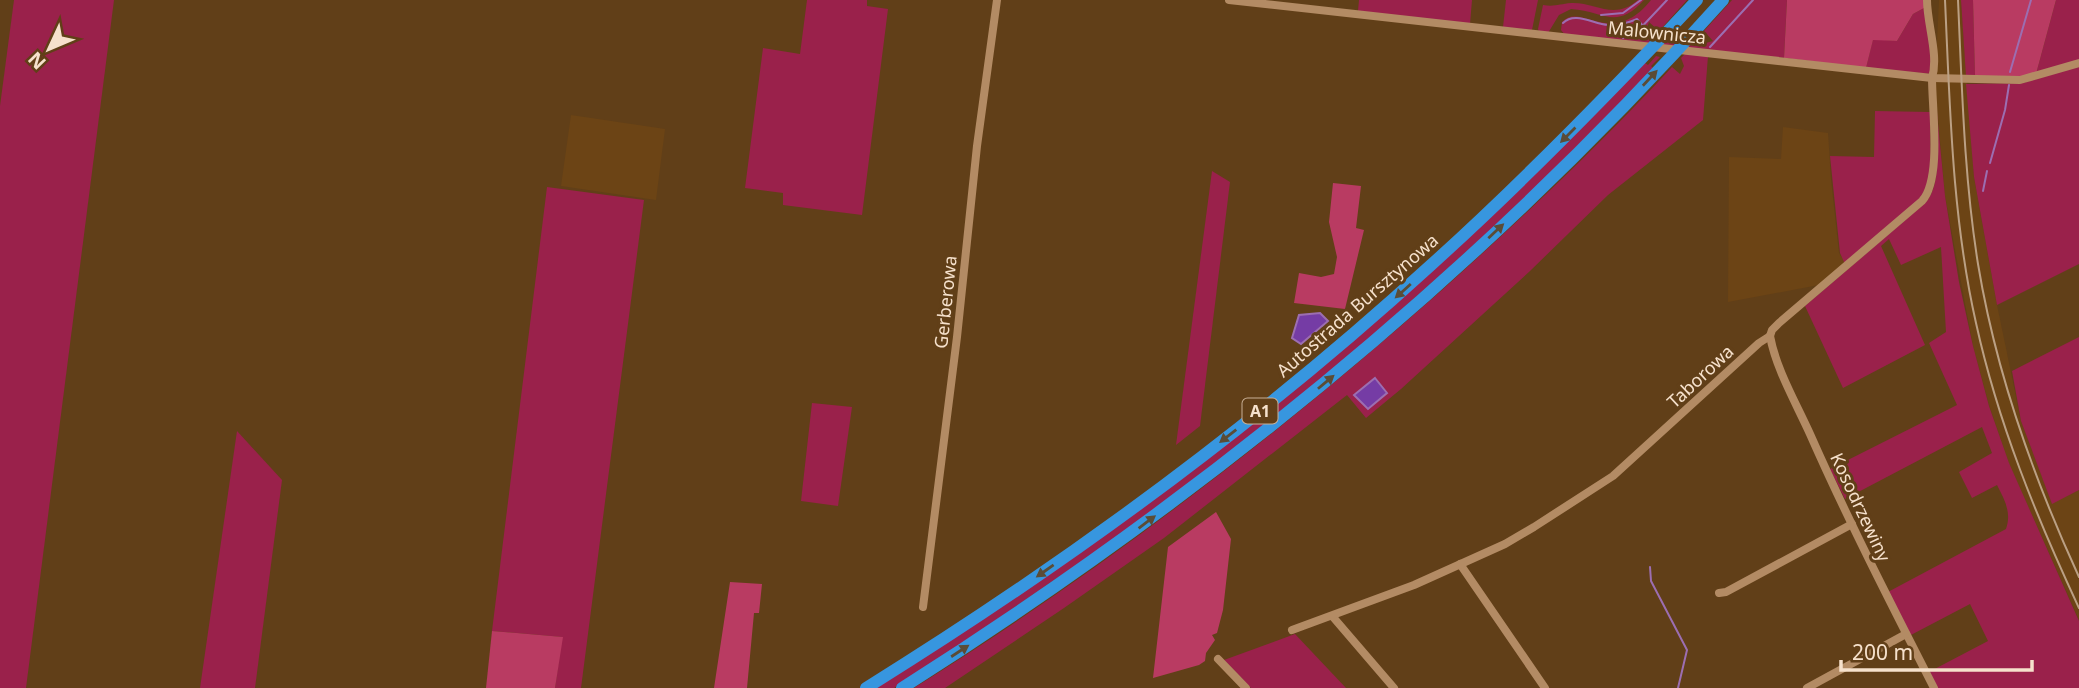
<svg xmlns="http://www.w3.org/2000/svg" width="2079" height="688" font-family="'Noto Sans',sans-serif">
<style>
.built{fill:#6c4415}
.green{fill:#9a214b}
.forest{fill:#b93b62}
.water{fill:#753ca5;stroke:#9c6eb1;stroke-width:2}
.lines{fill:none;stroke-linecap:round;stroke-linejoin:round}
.stream{stroke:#9c6eb1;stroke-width:2}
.minor{stroke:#b38b64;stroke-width:8}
.highway{stroke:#3796df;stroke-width:12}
.rail{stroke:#bba084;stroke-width:2}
.oneway{fill:#5b4c36}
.labels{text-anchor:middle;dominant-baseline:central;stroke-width:6;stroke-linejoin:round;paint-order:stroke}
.shield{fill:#613f18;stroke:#c9b096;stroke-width:2}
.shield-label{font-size:16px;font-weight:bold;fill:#f6e1cc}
.street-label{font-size:18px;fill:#f6e1cc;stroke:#613f18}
</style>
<rect width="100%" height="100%" fill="#613f18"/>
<g class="built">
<polygon points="1939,0 1961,0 1974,177 1997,305 2021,421 2052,503 2079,490 2079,620 2009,464 1989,405 1973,346 1945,196 1935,86"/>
<polygon points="571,115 665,129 656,200 561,186"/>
<polygon points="1783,127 1828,133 1831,179 1839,253 1847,265 1824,284 1728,302 1729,157 1781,159"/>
</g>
<g class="green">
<polygon points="14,0 114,0 26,688 0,688 0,106"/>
<polygon points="807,0 867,0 867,6 888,9 862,215 783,205 783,193 745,188 763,48 800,54"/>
<polygon points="1359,0 1472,0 1470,24 1358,11"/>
<polygon points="1506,0 1538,0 1532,30 1503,27"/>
<path d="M1638,0H1644C1616,31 1604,11 1571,9L1559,15L1548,33L1539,32L1538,29L1543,5C1554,7 1560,4 1571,3C1596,2 1614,21 1638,0Z"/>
<path d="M1651,0H1687L1659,31L1649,22L1646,31L1648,37L1702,44L1713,41L1704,31L1732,0H1787L1784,58L1565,35L1561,30L1562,22C1581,1 1611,50 1651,0Z"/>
<polygon points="1961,0 1973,0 1975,76 1966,76"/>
<polygon points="2056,0 2079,0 2079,60 2036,74"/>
<polygon points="1924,8 1932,57 1931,74 1866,68 1873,39 1897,41 1913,14"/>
<path d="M1685,54L1708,56L1703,120L1608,195L1530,271L1401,389L1366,418L1347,395L1164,538L1064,608L945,688H914C1101,571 1276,437 1441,291C1521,219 1599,146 1672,67L1680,74L1684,66L1681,58Z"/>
<polygon points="1656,56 1660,57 1651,66 1654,69 1516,207 1352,354 1159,508 935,662 894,688 874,688 1248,426 1645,63 1648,65"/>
<polygon points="2079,66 2079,264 1997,305 1974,177 1966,84 2023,83"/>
<polygon points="1875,111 1930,112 1931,175 1921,198 1847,262 1844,262 1840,253 1830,156 1874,157"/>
<path d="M1934,113H1937L1945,196L1959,282L1973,346L1989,406L2009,463L2079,621V688H1935L1927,673L1988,641L1970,604L1909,636L1886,593L2006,529C2012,512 2004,499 1997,485L1972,498L1959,472L1992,453L1982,427L1845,499L1830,469L1957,405L1929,343L1946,332L1941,247L1901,265L1889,239L1881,246L1925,345L1843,388L1805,306L1925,203C1944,183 1935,139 1934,113Z"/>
<polygon points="1212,171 1230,182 1200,426 1176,445"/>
<polygon points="547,187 644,200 581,688 555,688 562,637 492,631"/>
<polygon points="2079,337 2079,490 2052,504 2021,421 2012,371"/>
<polygon points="812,403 852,407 838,506 801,501"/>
<polygon points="237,431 282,480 255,688 200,688"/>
<polygon points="1295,634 1346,688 1251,688 1224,660"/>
</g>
<g class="forest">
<polygon points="1787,0 1925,0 1924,8 1913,14 1897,41 1873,40 1866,68 1784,58"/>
<polygon points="1973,0 2056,0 2036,74 2025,77 1975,76"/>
<polygon points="1333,183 1361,186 1356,228 1364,230 1345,309 1294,303 1299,273 1321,277 1334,274 1337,257 1329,222"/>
<polygon points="1216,512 1231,539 1223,610 1217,633 1212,635 1215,640 1206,653 1205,661 1199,665 1153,678 1168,547"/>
<polygon points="730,582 762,584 759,613 754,613 747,688 714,688"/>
<polygon points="492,631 563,637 555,688 486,688"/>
</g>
<g class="water">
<polygon points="1320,313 1328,321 1301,344 1292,338 1299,315"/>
<polygon points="1375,378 1387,393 1368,409 1354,395"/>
</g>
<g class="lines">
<g class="stream">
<polyline points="1601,15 1623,13 1641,0"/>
<path d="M1563,23C1575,11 1593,24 1608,25C1619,26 1627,23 1637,19L1643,26"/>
<polyline points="1623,38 1626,35 1636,33 1667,0"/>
<polyline points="1710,47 1753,0"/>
<polyline points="2010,72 2031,0"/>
<polyline points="1990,163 2005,110 2009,85"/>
<polyline points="1983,191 1987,171"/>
<polyline points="1650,567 1651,581 1687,650 1678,688"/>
</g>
<g class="minor">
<polyline points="1229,0 1932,78 2020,80 2079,63"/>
<path d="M1770,336C1776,369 1796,403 1810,434C1848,520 1891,604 1934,688"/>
<polyline points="1460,564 1545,688"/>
<polyline points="1719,593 1726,592 1852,524"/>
<polyline points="923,607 957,337 977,146 997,0"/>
<polyline points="1333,617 1394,688"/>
<path d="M1292,630L1414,585L1505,544L1534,527L1613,476L1759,343L1770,336L1772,330L1779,323L1922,201C1942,179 1932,109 1932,78C1939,55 1927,24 1927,0"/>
<polyline points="1218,659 1246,688"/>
<polyline points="1807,688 1906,634"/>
</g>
<g class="highway">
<path d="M866,688C1066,564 1257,424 1431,265C1524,181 1611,92 1697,0"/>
<path d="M902,688C1205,496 1484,268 1723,0"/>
</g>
<g class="rail">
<path d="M1945,0C1950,108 1952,217 1976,323C1998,423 2036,516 2079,608"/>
<path d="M1958,0C1962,88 1964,177 1978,264C1996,373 2033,477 2079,577"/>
</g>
</g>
<defs><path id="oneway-solid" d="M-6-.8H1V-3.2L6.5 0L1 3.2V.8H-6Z" transform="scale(1.75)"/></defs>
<g class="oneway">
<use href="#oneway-solid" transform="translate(1650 78) rotate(-47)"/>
<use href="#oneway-solid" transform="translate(1568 135) rotate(135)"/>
<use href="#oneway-solid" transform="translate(1496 231) rotate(-43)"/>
<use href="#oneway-solid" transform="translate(1403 291) rotate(138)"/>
<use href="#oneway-solid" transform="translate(1326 382) rotate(-40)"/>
<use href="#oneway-solid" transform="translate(1228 436) rotate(142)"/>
<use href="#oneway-solid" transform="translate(1147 522) rotate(-37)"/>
<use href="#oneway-solid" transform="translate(1045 571) rotate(145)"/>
<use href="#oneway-solid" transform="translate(960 651) rotate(-33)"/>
</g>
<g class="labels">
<rect class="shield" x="1242.5" y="398.5" width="35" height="25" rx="5"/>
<g class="shield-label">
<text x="1260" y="411">A1</text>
</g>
<g class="street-label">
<text transform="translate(1657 32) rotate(6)">Malownicza</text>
<text transform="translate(945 302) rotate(-84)">Gerberowa</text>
<text transform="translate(1357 305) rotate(-41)">Autostrada Bursztynowa</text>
<text transform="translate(1700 376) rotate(-43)">Taborowa</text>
<text transform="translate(1861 507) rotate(65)">Kosodrzewiny</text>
</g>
</g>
<g transform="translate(49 49) rotate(226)" stroke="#613f18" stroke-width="5" paint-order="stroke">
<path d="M0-5L12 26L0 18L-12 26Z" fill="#f6e1cc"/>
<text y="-10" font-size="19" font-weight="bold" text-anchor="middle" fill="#f6e1cc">N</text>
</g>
<path d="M1841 660v10h191v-10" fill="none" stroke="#f6e1cc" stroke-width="3.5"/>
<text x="1852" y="660" font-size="21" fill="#f6e1cc" stroke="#613f18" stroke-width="5" paint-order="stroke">200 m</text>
</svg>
